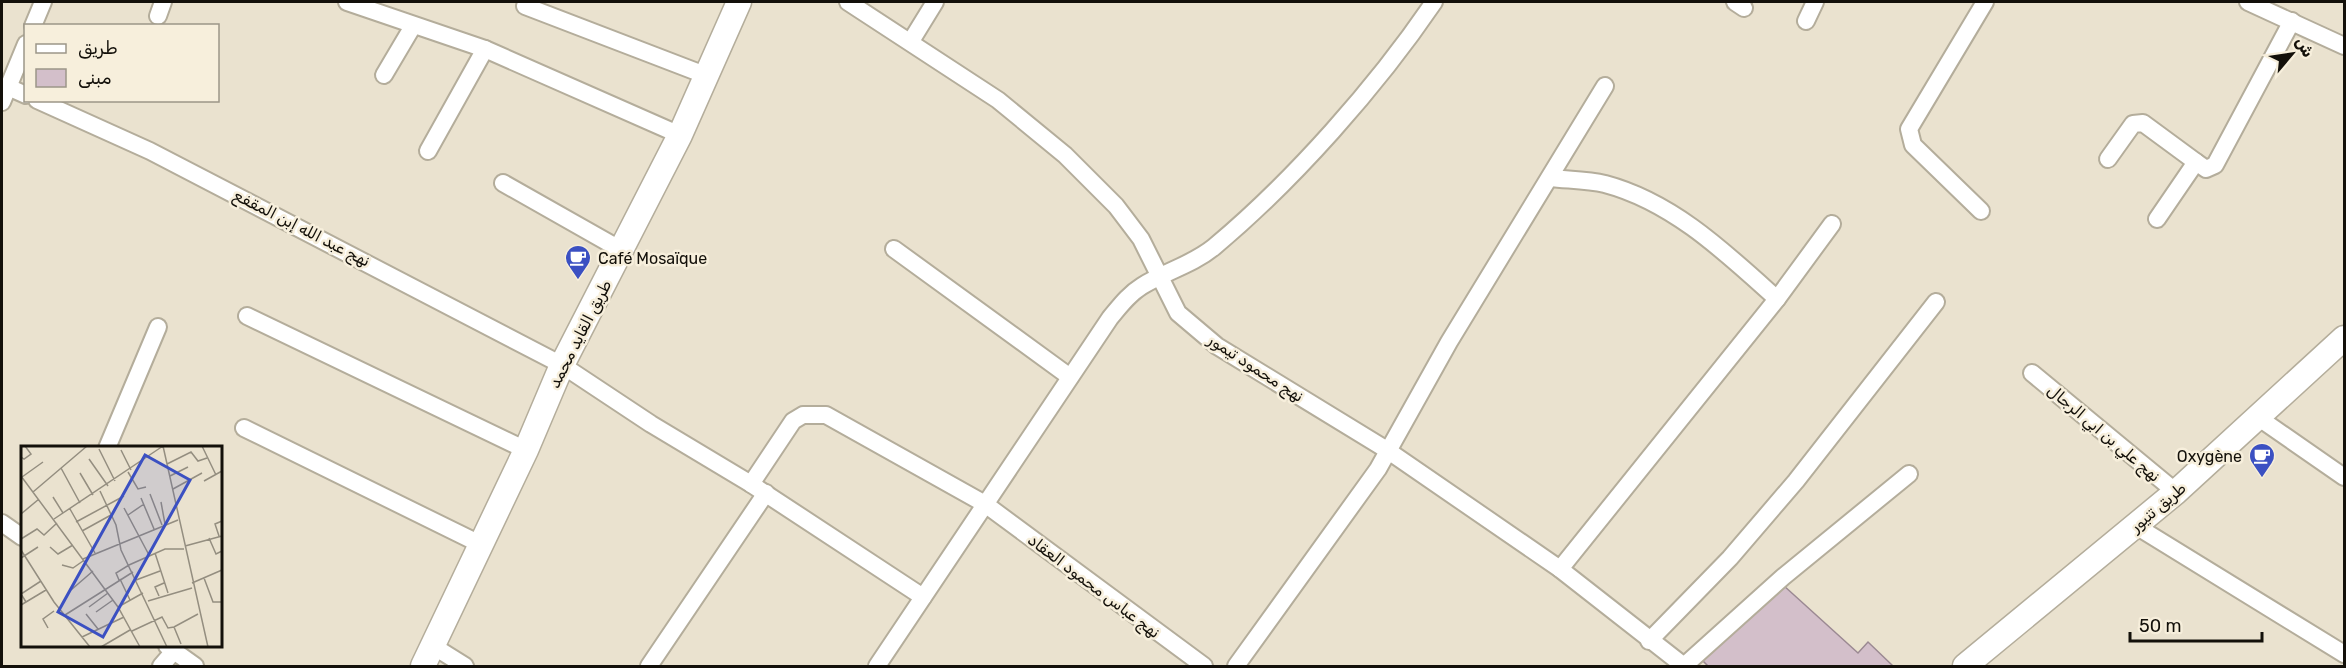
<svg xmlns="http://www.w3.org/2000/svg" width="2346" height="668" font-family="Rubik,'Noto Naskh Arabic',sans-serif">
<style>
.building{fill:#d3bfca;stroke:#9b8992;stroke-width:1.5}
.lines{fill:none;stroke-linecap:round;stroke-linejoin:round}
.minor-casing{stroke:#b4ad9b;stroke-width:20}
.secondary-casing{stroke:#b4ad9b;stroke-width:27}
.minor{stroke:#fff;stroke-width:16}
.secondary{stroke:#fff;stroke-width:24}
.labels{text-anchor:middle;dominant-baseline:central;stroke-width:5;stroke-linejoin:round;paint-order:stroke}
.street-label{font-size:16px;fill:#13100a;stroke:#f7efdc}
.poi-label{font-size:16px;fill:#13100a;stroke:#f7efdc;text-anchor:start}
.inset-road{fill:none;stroke:#948e80;stroke-width:1.5}
.view{fill:#3b50c2;fill-opacity:0.15;stroke:#3b50c2;stroke-width:3}
.inset-edge{fill:none;stroke:#13100a;stroke-width:3}
</style>
<rect width="100%" height="100%" fill="#eae2cf"/>
<polygon class="building" points="1783,585 1858,653 1868,642 1893,666 1708,666 1702,660"/>
<g class="lines">
<defs>
<g id="minor">
<polyline points="347,2 485,49 680,135"/>
<polyline points="848,2 998,100 1065,155 1116,206 1141,239 1178,313 1217,346 1387,450 1560,569 1684,666"/>
<polyline points="1735,2 1744,8"/>
<polyline points="2248,2 2344,46"/>
<polyline points="525,6 705,75"/>
<polyline points="158,16 163,2"/>
<polyline points="1806,21 1815,2"/>
<polyline points="33,26 43,2"/>
<polyline points="911,41 935,2"/>
<polyline points="384,75 413,26"/>
<polyline points="8,87 26,95"/>
<polyline points="37,100 150,151 562,365 651,424 751,484 923,597"/>
<polyline points="2,102 26,44"/>
<polyline points="428,151 485,49"/>
<polyline points="2108,159 2133,124 2143,123 2196,162"/>
<path d="M1550,178C1568,180 1588,180 1605,184C1673,202 1726,253 1777,299"/>
<polyline points="503,183 623,251"/>
<polyline points="1981,211 1913,145 1909,129 1985,2"/>
<polyline points="2157,219 2196,162 2206,169 2215,165 2292,21"/>
<polyline points="894,249 1070,377"/>
<polyline points="247,316 526,450"/>
<polyline points="2032,373 2176,492"/>
<polyline points="2259,418 2344,477"/>
<polyline points="244,428 480,544"/>
<polyline points="107,448 158,327"/>
<polyline points="751,484 793,421 803,415 826,415 985,504 1204,666"/>
<polyline points="2,523 22,537"/>
<polyline points="2136,526 2344,654"/>
<polyline points="1560,569 1777,299 1832,224"/>
<polyline points="1649,641 1730,558 1796,481 1936,302"/>
<polyline points="167,646 195,666"/>
<polyline points="433,646 465,666"/>
<polyline points="161,666 174,651"/>
<polyline points="649,666 766,493"/>
<path d="M877,666L1110,318C1120,306 1129,294 1142,286C1166,271 1192,265 1214,247C1293,181 1377,86 1434,2"/>
<polyline points="1236,666 1378,469 1449,342 1605,86"/>
<polyline points="1684,666 1783,577 1909,474"/>
</g>
<g id="secondary">
<polyline points="423,666 526,450 562,365 680,135 739,2"/>
<polyline points="1965,666 2176,492 2344,338"/>
</g>
</defs>
<use href="#minor" class="minor-casing"/>
<use href="#secondary" class="secondary-casing"/>
<use href="#minor" class="minor"/>
<use href="#secondary" class="secondary"/>
</g>
<defs>
<symbol id="cafe-pin" viewBox="-11 -11 22 30"><path d="M0 17L-7.5 6A9.5 9.5 0 1 1 7.5 6Z" fill="#3b50c2" stroke="#f7efdc"/><path d="M-5.5-4.5H6V0H3Q3 3.5 0 3.5H-2.5Q-5.5 3.5-5.5 0ZM3-3.2v2h1.7v-2ZM-6 4.5H4V6H-6Z" fill="#fff"/></symbol>
</defs>
<g fill-rule="evenodd">
<use href="#cafe-pin" x="563" y="243" width="30" height="40"/>
<use href="#cafe-pin" x="2247" y="441" width="30" height="40"/>
</g>
<g class="labels">
<g class="street-label">
<text transform="translate(302 228) rotate(27)">نهج عبد الله إبن المقفع</text>
<text transform="translate(580 334) rotate(-63)">طريق القايد محمد</text>
<text transform="translate(1256 368) rotate(33)">نهج محمود تيمور</text>
<text transform="translate(2104 433) rotate(40)">نهج علي بن ابي الرجال</text>
<text transform="translate(2158 507) rotate(-40)">طريق تنيور</text>
<text transform="translate(1094 586) rotate(37)">نهج عباس محمود العقاد</text>
</g>
<g class="poi-label">
<text x="598" y="258">Café Mosaïque</text>
<text x="2242" y="456" text-anchor="end">Oxygène</text>
</g>
</g>
<g transform="translate(21 446)">
<rect width="201" height="201" fill="#eae2cf"/>
<path class="inset-road" d="M142,0L187,201M181,0L195,29M78,3L94,35M100,4L110,24M0,11L3,13L10,8L4,0M68,13L87,40M146,18L170,6L177,15L186,12M40,22L59,57M107,26L117,43L125,41M59,27L72,49M0,30L97,161L119,201M149,30L167,21M1,31L22,16M183,35L201,25M152,43L181,27M79,45L95,79L100,104L146,201M12,46L66,0M129,48L141,79M32,51L42,67M120,52L133,83M140,56L144,78M103,62L128,109M49,63L74,107M0,68L18,53M107,69L123,58M33,73L142,0M55,76L103,50M61,85L90,69M198,90L194,78L201,75M188,92L195,108L201,105M0,93L16,83L23,89L36,77M164,100L201,90M29,101L37,108L52,99M0,104L33,156L69,201M134,107L147,147M0,112L17,101M62,113L157,74M41,119L52,122L62,115M183,132L192,156H201M99,133L109,154M98,134L95,127L108,119L144,103H163M115,134L139,125M171,137L201,124M50,144L72,125M138,150L134,141L143,137M127,155L171,142M5,156L0,148L20,135M0,159L25,144M68,161L87,147M97,161L122,147M75,166L92,154M65,168L77,183M44,169L112,126M153,181L160,198M27,182L22,173L33,165M111,185L141,171L147,182L153,181L177,168M61,191L103,171M80,201L109,184"/>
<path class="view" d="M124,9L169,34L82,191L37,166Z"/>
<rect width="201" height="201" class="inset-edge"/>
</g>
<rect width="2346" height="668" fill="none" stroke="#13100a" stroke-width="6"/>
<rect x="24" y="24" width="195" height="78" fill="#f7efdc" stroke="#9c9688" stroke-width="1.5"/>
<rect x="36" y="44" width="30" height="9" fill="#ffffff" stroke="#9c9688" stroke-width="1.5"/>
<text x="78" y="54" font-size="18" fill="#13100a">طريق</text>
<rect x="36" y="69" width="30" height="18" fill="#d3bfca" stroke="#9c9688" stroke-width="1.5"/>
<text x="78" y="84" font-size="18" fill="#13100a">مبنى</text>
<g transform="translate(2292 54) rotate(61)" stroke="#f7efdc" stroke-width="4.5" paint-order="stroke">
<path d="M0-4.5L10 22L0 15L-10 22Z" fill="#13100a"/>
<text y="-9" font-size="16" font-weight="bold" text-anchor="middle" fill="#13100a">ش</text>
</g>
<path d="M2130 632v9h132v-9" fill="none" stroke="#13100a" stroke-width="3"/>
<text x="2139" y="632" font-size="18" fill="#13100a" stroke="#f7efdc" stroke-width="4.5" paint-order="stroke">50 m</text>
</svg>
